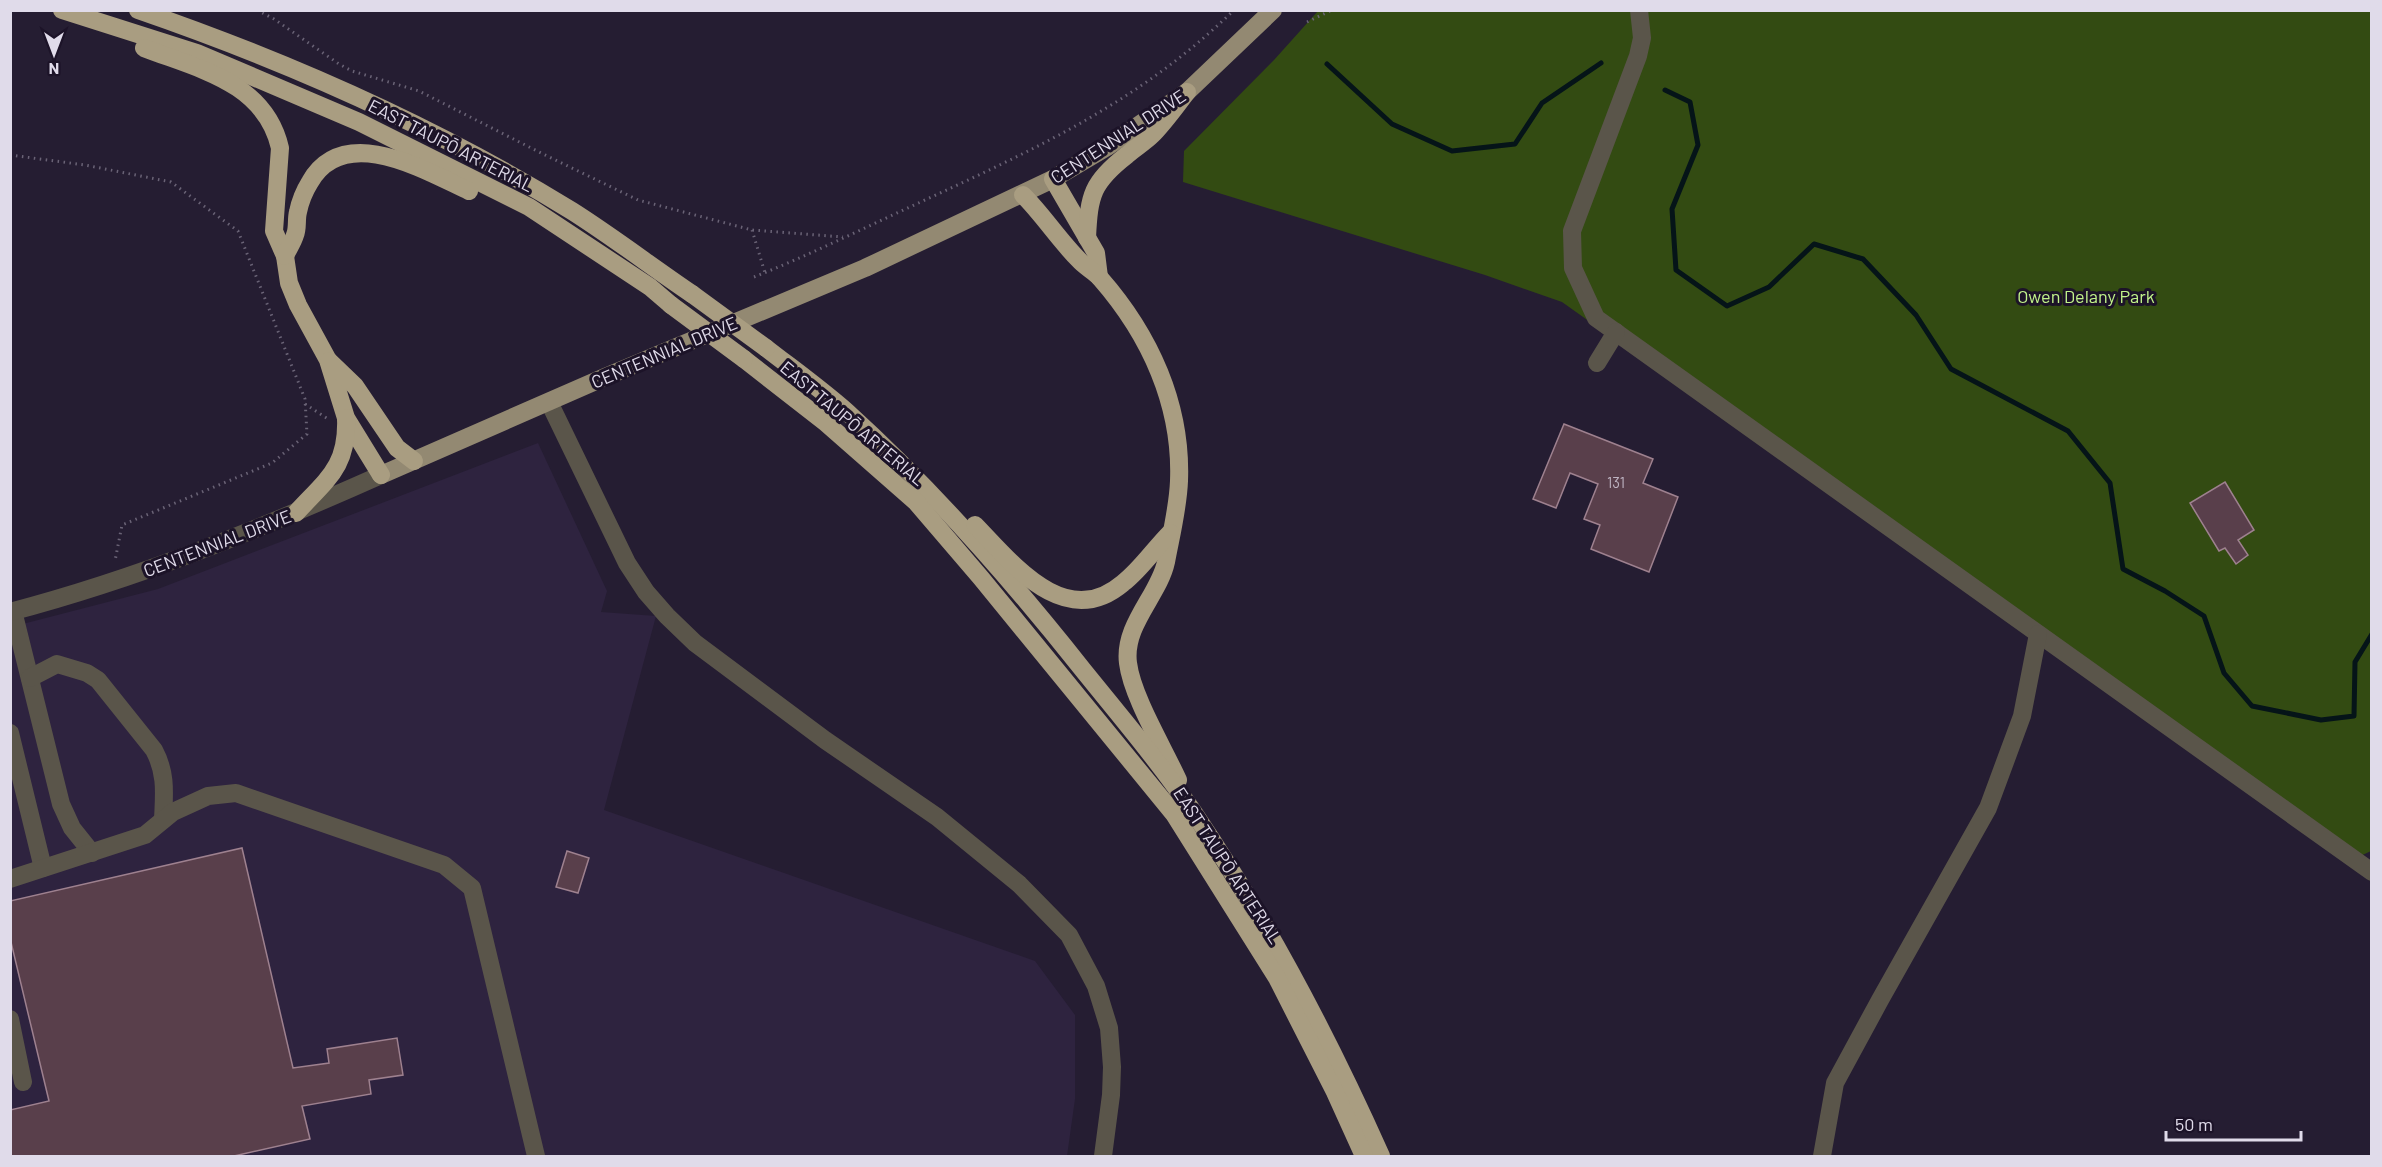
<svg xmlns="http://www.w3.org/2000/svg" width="2382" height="1167" font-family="Barlow,sans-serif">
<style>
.built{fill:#2e233f}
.green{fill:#334b12}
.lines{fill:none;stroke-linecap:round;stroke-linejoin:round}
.stream{stroke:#051418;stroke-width:5}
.building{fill:#593f4b;stroke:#9e818f;stroke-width:1.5}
.path{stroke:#6a6376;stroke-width:3;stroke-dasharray:1.5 4.5;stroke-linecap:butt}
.minor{stroke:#5a554a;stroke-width:18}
.major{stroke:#938972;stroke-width:18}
.highway{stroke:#a99d81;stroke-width:18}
.highway-bridge{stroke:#a99d81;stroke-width:18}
.labels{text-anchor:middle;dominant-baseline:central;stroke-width:6;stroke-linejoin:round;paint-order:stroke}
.number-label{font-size:15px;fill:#beb4c2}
.street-label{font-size:18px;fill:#e0dbea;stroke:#1c1328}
.park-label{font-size:18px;fill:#c2f48b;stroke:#1c1328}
</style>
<rect width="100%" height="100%" fill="#251d32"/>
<polygon class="built" points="538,443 607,591 601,612 656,616 604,810 1035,961 1075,1015 1075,1099 1067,1156 11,1156 11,627 158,589"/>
<polygon class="green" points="1318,11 2371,11 2371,851 2354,859 2011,622 1562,302 1485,275 1183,182 1184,151 1274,60"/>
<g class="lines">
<g class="stream">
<polyline points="1327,64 1392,124 1452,151 1515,144 1542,103 1601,63"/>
<polyline points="1665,90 1690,102 1698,145 1672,209 1676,270 1727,306 1769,287 1814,244 1863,259 1916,315 1951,369 2068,431 2110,483 2123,569 2165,591 2204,616 2224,673 2252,706 2321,720 2354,716 2355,662 2372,634"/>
</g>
</g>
<g class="building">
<polygon points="1564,424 1653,459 1643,483 1678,497 1649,572 1591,549 1600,525 1584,519 1598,484 1570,473 1556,508 1533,499"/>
<polygon points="2225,482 2254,530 2238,540 2248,555 2236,564 2225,548 2219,551 2190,503"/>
<polygon points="242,848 293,1068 329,1063 327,1049 397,1038 403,1075 369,1080 371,1094 302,1106 310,1139 234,1156 10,1156 10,1110 49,1101 10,938 10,901"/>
<polygon points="567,851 589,858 578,893 556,887"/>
</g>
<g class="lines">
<g class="path">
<polyline points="257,10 274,19 339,64 352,71 419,91 541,153 638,200 752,230 843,237"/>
<polyline points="1307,22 1332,10"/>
<polyline points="10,155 85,165 171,182 238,231 305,399 307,434 272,463 122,525 115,561"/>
<polyline points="752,230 765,273"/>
<path d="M754,277C807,256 860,230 912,206C1031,151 1139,103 1234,10"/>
<polyline points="305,404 328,419"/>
</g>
<g class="minor">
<polyline points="1639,10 1642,38 1638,56 1572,231 1573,268 1596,318 2372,872"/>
<polyline points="1597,363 1616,332"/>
<polyline points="549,402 627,563 646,592 667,616 695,643 825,740 937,817 1019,884 1069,935 1096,986 1109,1028 1112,1067 1111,1095 1103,1156"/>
<polyline points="13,611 61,804 72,828 92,853"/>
<path d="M10,612C139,578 260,529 381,475"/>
<path d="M30,678L57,664L87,673L98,680L154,750C167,774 164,795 163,820"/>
<polyline points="10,733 43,868"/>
<polyline points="10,879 145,835 173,812 208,796 236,793 444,865 472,888 536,1156"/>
<polyline points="10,1019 23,1082"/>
<polyline points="1822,1156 1835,1083 1880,1000 1988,808 2022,716 2038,634"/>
</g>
<polyline class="major" points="381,475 605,377 865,268 1053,179 1107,147 1187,92 1273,10"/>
<g class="highway">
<polyline points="62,10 197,53 359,122 529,207 650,287 671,305"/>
<path d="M138,10C289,62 436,127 572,211C613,237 652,267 692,294"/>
<path d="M144,48C198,69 265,82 280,148L274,231L285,256L289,283L298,305L328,360L346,418L381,475"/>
<polyline points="1053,179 1096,253 1099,277"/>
<path d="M1023,195C1043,215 1059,240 1079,260C1085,267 1094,271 1100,278C1150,335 1182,405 1179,481C1178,508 1171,535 1166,562C1159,595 1123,625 1128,663C1132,696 1163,747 1178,780"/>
<path d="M1087,238C1089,195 1092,182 1127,155C1135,148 1145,142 1152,135C1165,122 1176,106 1187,92"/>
<path d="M285,256C288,249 293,242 295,235C298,228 296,219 298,212C300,202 305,190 310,182C344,122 426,171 469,191"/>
<path d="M766,348C793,369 821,389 847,412C933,490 1011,579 1083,670C1121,717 1160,763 1194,813C1267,921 1328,1037 1381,1156"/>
<polyline points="744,359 826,423 916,502 981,578 1174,814 1277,978 1335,1092 1364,1156"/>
<polyline points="329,361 355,386 397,448 414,461"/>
<path d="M296,513C327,479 348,467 346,418"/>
<path d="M975,525C1012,563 1065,632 1123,583C1141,569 1154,549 1170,533"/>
</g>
<g class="highway-bridge">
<polyline points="692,294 766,348"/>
<polyline points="671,305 744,359"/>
</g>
</g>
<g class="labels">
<g class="number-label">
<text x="1616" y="482">131</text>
</g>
<g class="street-label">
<text transform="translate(1118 136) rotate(-33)">CENTENNIAL DRIVE</text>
<text transform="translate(451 145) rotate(27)">EAST TAUPŌ ARTERIAL</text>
<text transform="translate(664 352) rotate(-23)">CENTENNIAL DRIVE</text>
<text transform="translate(853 423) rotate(40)">EAST TAUPŌ ARTERIAL</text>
<text transform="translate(217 543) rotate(-21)">CENTENNIAL DRIVE</text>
<text transform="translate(1228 865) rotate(57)">EAST TAUPŌ ARTERIAL</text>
</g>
<g class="park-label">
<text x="2086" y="296">Owen Delany Park</text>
</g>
</g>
<rect width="2382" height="1167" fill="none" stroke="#e0dbea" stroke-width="24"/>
<g transform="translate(54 54) rotate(180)" stroke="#1c1328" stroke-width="4.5" paint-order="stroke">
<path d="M0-4.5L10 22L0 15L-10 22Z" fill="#e0dbea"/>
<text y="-9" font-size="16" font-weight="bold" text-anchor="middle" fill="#e0dbea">N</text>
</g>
<path d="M2166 1131v9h135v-9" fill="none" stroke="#e0dbea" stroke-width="3"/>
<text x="2175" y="1131" font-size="18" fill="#e0dbea" stroke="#1c1328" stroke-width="4.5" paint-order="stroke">50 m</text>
</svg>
